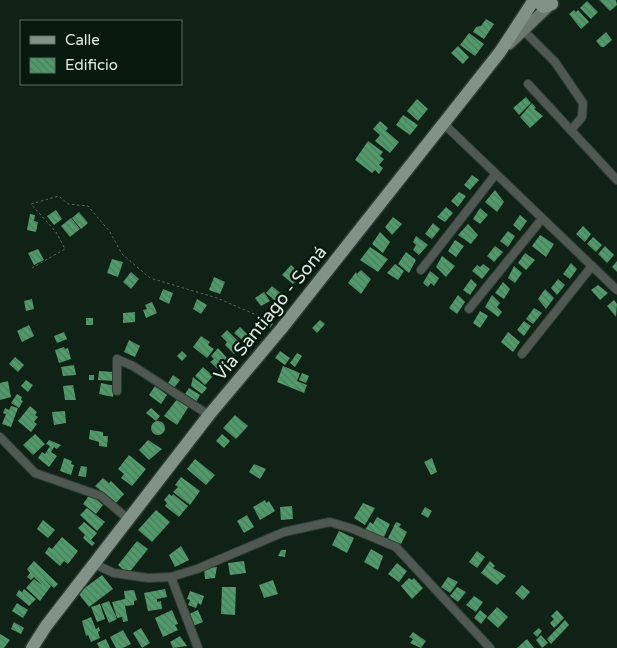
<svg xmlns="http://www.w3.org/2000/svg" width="617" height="648" font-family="'Varela Round',sans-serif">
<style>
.building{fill:url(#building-back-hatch)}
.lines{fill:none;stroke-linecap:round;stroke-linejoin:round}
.street-casing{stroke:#2d3d33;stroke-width:10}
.secondary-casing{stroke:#2d3d33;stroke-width:14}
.primary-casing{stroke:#2d3d33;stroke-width:15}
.path{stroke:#5b6a60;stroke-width:1;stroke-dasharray:2.5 2.5;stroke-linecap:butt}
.street{stroke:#4f5851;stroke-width:8}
.secondary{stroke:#6c796f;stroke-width:11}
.primary{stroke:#819386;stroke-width:12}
.labels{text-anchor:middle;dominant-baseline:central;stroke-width:5;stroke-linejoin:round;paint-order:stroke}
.street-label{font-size:18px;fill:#e0ebe3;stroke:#07180d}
</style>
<defs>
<pattern id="building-back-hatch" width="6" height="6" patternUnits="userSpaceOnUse" patternTransform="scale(1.25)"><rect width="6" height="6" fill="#519a6b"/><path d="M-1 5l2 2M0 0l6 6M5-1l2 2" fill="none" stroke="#4c7d5d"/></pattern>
</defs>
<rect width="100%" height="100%" fill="#102116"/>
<g class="building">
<polygon points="599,0 616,0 617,5 610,11"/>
<polygon points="587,1 598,12 591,19 580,8"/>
<polygon points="574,10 576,12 578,10 589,22 581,29 569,14"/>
<polygon points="486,19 494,24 484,39 473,32 476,27 481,26"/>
<polygon points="606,32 612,40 604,47 601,47 596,41"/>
<polygon points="469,33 484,44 475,56 460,45"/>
<polygon points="458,46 469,57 463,64 451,53"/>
<polygon points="526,97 531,103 519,115 513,108"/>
<polygon points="417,99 428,109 418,121 407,111"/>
<polygon points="532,103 536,108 534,109 543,116 530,128 520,117"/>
<polygon points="403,115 418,125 410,135 396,125"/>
<polygon points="380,121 388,128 386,131 399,142 390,153 375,141 380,135 373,129"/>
<polygon points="368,141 383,152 380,156 384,159 379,165 383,168 379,174 375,170 372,173 355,160"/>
<polygon points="472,175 479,180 470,190 464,185"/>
<polygon points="495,190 504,202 497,212 485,202"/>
<polygon points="459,192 466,196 458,207 451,201"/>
<polygon points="446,207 453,213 445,222 437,217"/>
<polygon points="480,208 488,215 480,224 473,219"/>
<polygon points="56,210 62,219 54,225 47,216"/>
<polygon points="79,212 88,223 81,229 72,218"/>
<polygon points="30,214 35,215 34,221 38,222 36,232 27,230"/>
<polygon points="520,215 527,221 520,231 513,225"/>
<polygon points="393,217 402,224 392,235 385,227"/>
<polygon points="71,218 80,229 70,237 61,226"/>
<polygon points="433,223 440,229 432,239 425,234"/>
<polygon points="468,224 478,235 471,244 458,235"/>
<polygon points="583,226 591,234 585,242 576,234"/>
<polygon points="508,231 515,236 508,247 500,241"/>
<polygon points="380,232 390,242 383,253 372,244"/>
<polygon points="540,235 554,244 546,257 532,246"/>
<polygon points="416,236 428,245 419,255 413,250 416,245 413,242"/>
<polygon points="593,237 602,245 596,252 587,244"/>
<polygon points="455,240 464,246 456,257 448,251"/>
<polygon points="495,246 503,252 494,262 487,256"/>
<polygon points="605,246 614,255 607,263 598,254"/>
<polygon points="370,247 388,259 378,272 360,260"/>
<polygon points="38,249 44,260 34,265 28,253"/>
<polygon points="406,252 416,260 409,273 398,264"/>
<polygon points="525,253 535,260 526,270 518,263"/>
<polygon points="442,256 455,266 446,277 436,267"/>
<polygon points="112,259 123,262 118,277 107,273"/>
<polygon points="617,261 617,272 612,267"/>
<polygon points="571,263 577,269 570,279 563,274"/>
<polygon points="395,264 404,271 398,280 387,273"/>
<polygon points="483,264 490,269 482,279 472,271 477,265 480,267"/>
<polygon points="291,265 302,275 293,284 282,275"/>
<polygon points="514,266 522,273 515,283 508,278"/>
<polygon points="361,270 371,279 361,294 348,283 356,272 357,274"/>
<polygon points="430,271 439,278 434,286 431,283 428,287 423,283"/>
<polygon points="131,272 139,279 131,289 123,282"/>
<polygon points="214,277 225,282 220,294 209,290"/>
<polygon points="471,279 477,285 470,295 463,290"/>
<polygon points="558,279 565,285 557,295 551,288"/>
<polygon points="503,282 510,289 504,299 495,293"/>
<polygon points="598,285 608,293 600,300 591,290"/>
<polygon points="272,286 285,297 279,304 266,293"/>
<polygon points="163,289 173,293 169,304 159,299"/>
<polygon points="545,289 554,298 546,309 538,299"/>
<polygon points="264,292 270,301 261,306 255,298"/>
<polygon points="458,295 465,302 457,314 449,308"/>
<polygon points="492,295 500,303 497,307 502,312 498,317 485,307"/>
<polygon points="32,299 34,309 26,311 24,301"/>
<polygon points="197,299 207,305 201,314 193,309"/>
<polygon points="614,300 617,304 616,317 607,306"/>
<polygon points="152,302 157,313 146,318 143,310 147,309 145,305"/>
<polygon points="534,308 542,313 533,324 526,319"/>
<polygon points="480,311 488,316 480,328 473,323"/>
<polygon points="135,312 135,322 123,323 123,313"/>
<rect x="86" y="318" width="7" height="7"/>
<polygon points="270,320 273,324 270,328 266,324"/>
<polygon points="320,320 325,324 317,333 312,328"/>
<polygon points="524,321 531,326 524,336 517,330"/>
<polygon points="29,325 34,336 22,342 17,331"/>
<polygon points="240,327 249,336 244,342 234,333"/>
<polygon points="227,330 243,346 234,354 225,345 227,342 221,336"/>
<polygon points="64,332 67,339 57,343 54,336"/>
<polygon points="508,332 520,342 513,352 501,342"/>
<polygon points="201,336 210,342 208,345 214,349 207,358 193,347"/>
<polygon points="129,340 140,346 135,357 124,352"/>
<polygon points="64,347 65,349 68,348 71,359 59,363 55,350"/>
<polygon points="218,348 234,366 229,371 224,367 220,371 210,362 214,359 211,356"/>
<polygon points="182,351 187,356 182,361 177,356"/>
<polygon points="280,351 290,358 285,365 275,358"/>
<polygon points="297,353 302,356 295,367 290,363"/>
<polygon points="15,357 24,365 18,372 9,364"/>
<polygon points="74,365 76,375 63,376 61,367"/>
<polygon points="283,366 300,373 297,381 307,385 304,393 277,382"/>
<polygon points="203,367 213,376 205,385 195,376"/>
<polygon points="99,371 114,372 114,381 98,380"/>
<polygon points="302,373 309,376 306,383 299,380"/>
<rect x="89" y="375" width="5" height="5"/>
<polygon points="173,375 180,380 174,388 168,383"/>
<polygon points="193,377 207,388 202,394 191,386"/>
<polygon points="26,380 33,385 28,392 21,386"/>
<polygon points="8,381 11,397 0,400 0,383"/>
<polygon points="101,383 115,386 113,397 99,394"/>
<polygon points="73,385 76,400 65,400 63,386"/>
<polygon points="155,386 167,395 161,404 149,395"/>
<polygon points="189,388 200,395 196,402 185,394"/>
<polygon points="17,394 22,397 21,400 23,401 19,408 11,403"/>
<polygon points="178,398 189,406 177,425 164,416"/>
<polygon points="11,406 18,408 11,427 2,424 6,414 3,413 5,408 9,410"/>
<polygon points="30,406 37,412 35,415 38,417 34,422 37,424 31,432 18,421"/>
<polygon points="151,408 160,416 156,421 146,413"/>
<polygon points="65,411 66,423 54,425 52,412"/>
<polygon points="235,415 248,426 236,439 223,428"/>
<circle cx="158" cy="428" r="7"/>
<polygon points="90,430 103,432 103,436 108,436 107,447 99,446 99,442 89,439"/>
<polygon points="35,434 45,444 33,455 23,445"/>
<polygon points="222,434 230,441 224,448 216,441"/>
<polygon points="49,440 61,445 57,449 54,447 51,452 57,456 49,467 38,458 42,452 45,454 50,446 46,444"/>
<polygon points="148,440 162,449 149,460 139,450"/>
<polygon points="129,455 146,469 132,486 121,478 124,474 118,469"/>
<polygon points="64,458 72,461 71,464 74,465 71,475 60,471"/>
<polygon points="432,458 437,472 431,475 424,462"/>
<polygon points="195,459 215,475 206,485 187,469"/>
<polygon points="254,464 266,469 260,479 249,472"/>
<polygon points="81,466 87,467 86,477 78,476"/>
<polygon points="181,477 200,491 190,505 173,492 178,487 175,485"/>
<polygon points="103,478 109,483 111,481 124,494 116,503 95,486"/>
<polygon points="90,494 103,505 96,514 83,504"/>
<polygon points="169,494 172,496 173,494 188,506 179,517 165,506 167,503 164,500"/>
<polygon points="265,500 266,503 269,501 275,511 260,520 253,507"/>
<polygon points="363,503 375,508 365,525 354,518"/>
<polygon points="292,506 293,519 281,520 280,507"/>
<polygon points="425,507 432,511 428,518 421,514"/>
<polygon points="87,508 105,522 97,531 80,515"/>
<polygon points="156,510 170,522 152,542 138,530"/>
<polygon points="247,515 254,527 244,533 237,521"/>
<polygon points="377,517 390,524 383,539 365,530 370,522 373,524"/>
<polygon points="43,520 55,530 48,538 37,529"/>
<polygon points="84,522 97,533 91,540 95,543 92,546 83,538 85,535 78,528"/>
<polygon points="396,522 401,524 399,527 407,532 401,544 387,540"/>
<polygon points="339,531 354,538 347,553 332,545"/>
<polygon points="62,537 78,551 68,564 64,561 60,566 45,553 49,547 52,549"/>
<polygon points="137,541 148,549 128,574 118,565"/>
<polygon points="181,546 189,560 175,567 169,555"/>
<polygon points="371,549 383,556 378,570 364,562"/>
<polygon points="281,550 286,550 285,557 278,556"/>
<polygon points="477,551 485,557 477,568 469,562"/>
<polygon points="34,561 58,584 54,588 42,577 51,586 40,601 26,588 34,579 42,585 34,577 31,580 27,577 30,573 27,569"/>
<polygon points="244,561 246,573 230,575 228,563"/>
<polygon points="490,561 495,566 493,568 506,576 497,585 481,573"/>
<polygon points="397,563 407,571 399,582 388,574"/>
<polygon points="217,567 215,578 205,579 204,568"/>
<polygon points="102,575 113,589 89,607 78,593"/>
<polygon points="448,577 458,582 450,593 441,587"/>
<polygon points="409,578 412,580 414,578 423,588 412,599 401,586"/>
<polygon points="273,580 278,594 264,598 259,585"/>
<polygon points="522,585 530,592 523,600 515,593"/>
<polygon points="222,587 236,587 235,615 221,614"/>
<polygon points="457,587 466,592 458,602 450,596"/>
<polygon points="24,589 36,599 29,606 16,595 19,590 22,592"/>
<polygon points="165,589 167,597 157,599 157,602 161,601 162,609 148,611 144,593"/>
<polygon points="134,590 137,600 134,601 134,605 125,606 128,621 123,622 122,617 117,618 112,602 125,599 124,591"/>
<polygon points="190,591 204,596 201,605 198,603 196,608 188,605 190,600 187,599"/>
<polygon points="474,596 483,602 476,612 466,605"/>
<polygon points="109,601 117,619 109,623 101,604"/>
<polygon points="17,603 28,610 23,618 12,611"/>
<polygon points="100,604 105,619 97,622 91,607"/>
<polygon points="497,607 508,617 498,628 487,618"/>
<polygon points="172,610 178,624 175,625 178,630 163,637 155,618"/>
<polygon points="198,610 203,622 193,626 189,614"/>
<polygon points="480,610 487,616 481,624 474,618"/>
<polygon points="557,610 564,618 554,628 550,623 554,619 551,616"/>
<polygon points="91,617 96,629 99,627 100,631 98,632 100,638 91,642 88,635 86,636 82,621"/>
<polygon points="565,620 569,625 551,644 547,639"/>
<polygon points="14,622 24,628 21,634 11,629"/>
<polygon points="141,628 150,643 142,648 133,633"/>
<polygon points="539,628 542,631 537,637 533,633"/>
<polygon points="123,630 131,644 123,648 116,648 110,637"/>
<polygon points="413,632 426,641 421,648 410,643 413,639 409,637"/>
<polygon points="0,634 10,640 4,648 0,648"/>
<polygon points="541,635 548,643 542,648 536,640"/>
<polygon points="180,636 187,646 173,648 170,642"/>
<polygon points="106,639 110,648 99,648 97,643"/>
<polygon points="527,639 534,648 517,648"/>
</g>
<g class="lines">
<defs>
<g id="street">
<polyline points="523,30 555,62 583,103 582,117 571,130"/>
<polyline points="528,84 617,180"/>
<polyline points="444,124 617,290"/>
<polyline points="421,270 495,175"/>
<polyline points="469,309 541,220"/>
<polyline points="522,354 592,266"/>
<polyline points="117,391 117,359 133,366 209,415"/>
<polyline points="0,437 35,473 101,496 128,519"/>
<polyline points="94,564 114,573 148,578 171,577 197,569 284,532 330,522 353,529 396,547 490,648"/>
<polyline points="171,577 198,648"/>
</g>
<polyline id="secondary" points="509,44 552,3"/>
<g id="primary">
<polyline points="537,0 543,7 552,4"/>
<polyline points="32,648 46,626 209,415 282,328 500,52 534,0"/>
</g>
</defs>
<use href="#street" class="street-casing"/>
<use href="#secondary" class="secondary-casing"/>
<use href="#primary" class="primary-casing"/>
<polyline class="path" points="32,268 65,249 56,232 31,204 59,196 68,204 88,206 110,232 122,254 150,278 217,298 275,323"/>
<use href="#street" class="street"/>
<use href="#secondary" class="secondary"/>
<use href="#primary" class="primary"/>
</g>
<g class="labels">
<g class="street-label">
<text transform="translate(270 313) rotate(-51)">Vía Santiago - Soná</text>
</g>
</g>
<rect x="20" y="20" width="162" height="65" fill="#07180d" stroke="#5e6c63"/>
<rect x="30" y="36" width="25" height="8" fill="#819386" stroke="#5e6c63"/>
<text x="65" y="45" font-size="15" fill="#e0ebe3">Calle</text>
<rect x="30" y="58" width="25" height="15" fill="url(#building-back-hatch)" stroke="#5e6c63"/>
<text x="65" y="70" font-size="15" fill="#e0ebe3">Edificio</text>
</svg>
